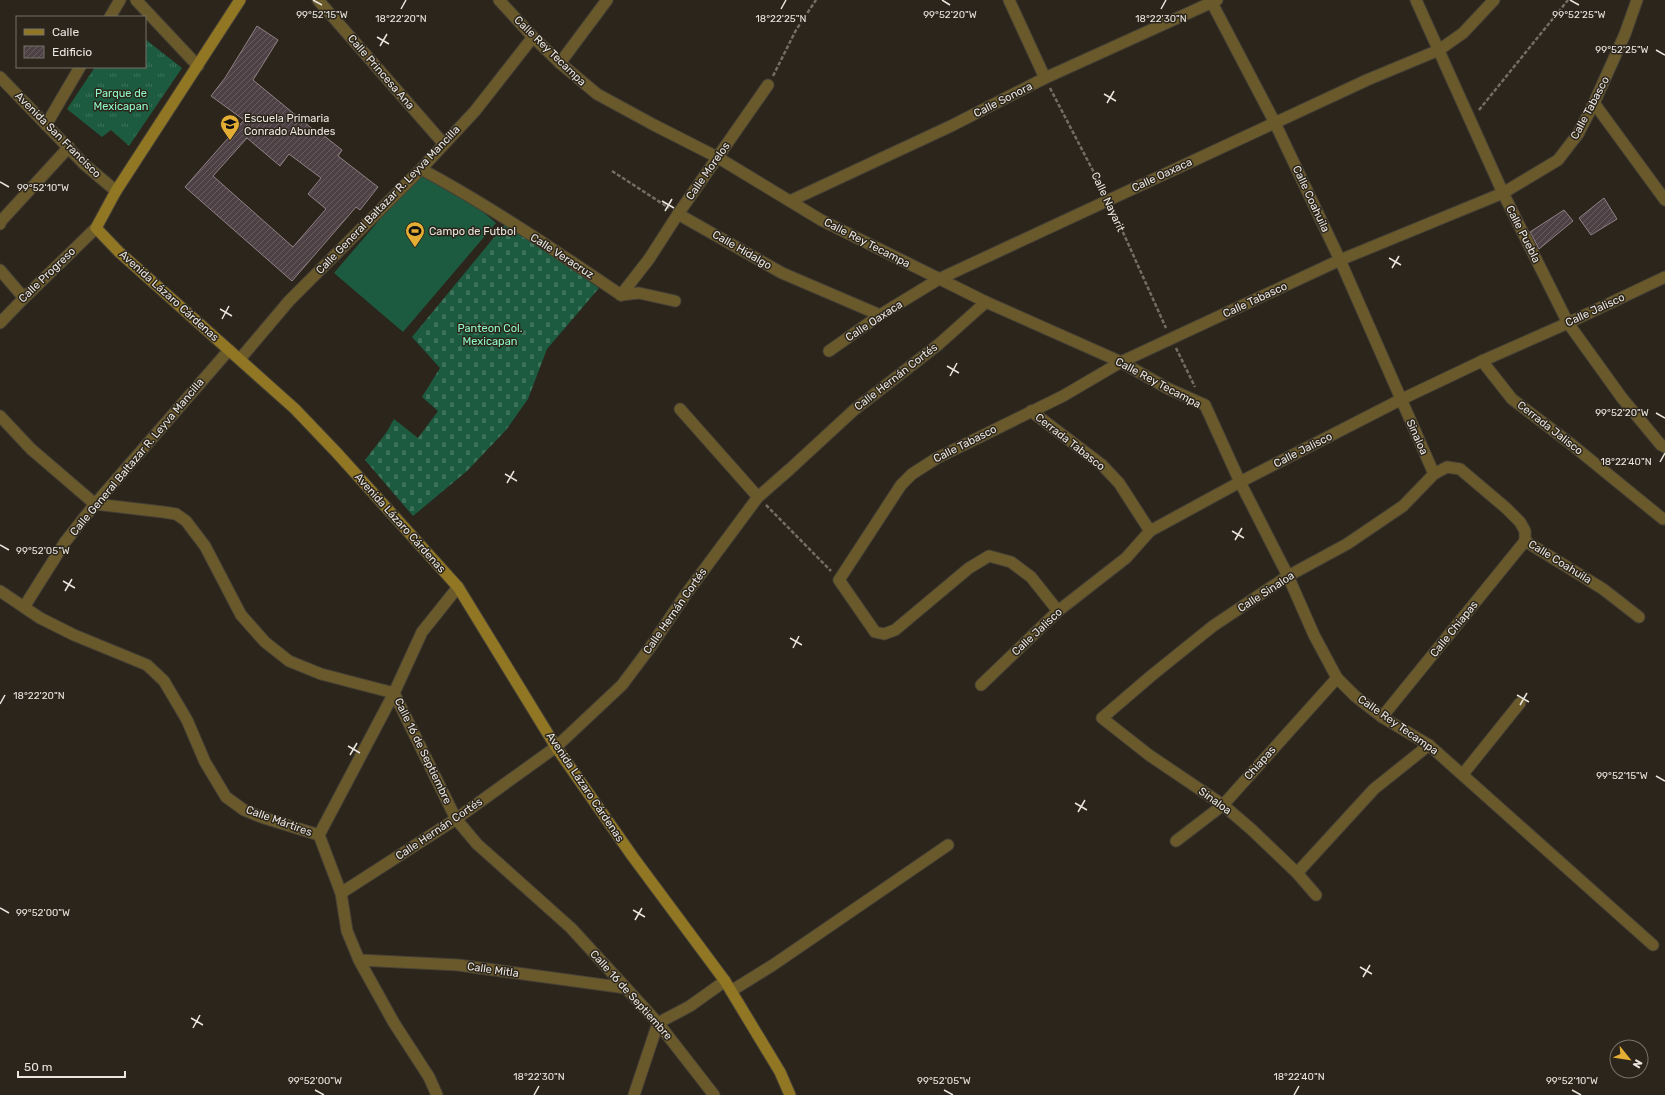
<svg xmlns="http://www.w3.org/2000/svg" width="1665" height="1095" font-family="Rubik,sans-serif">
<style>
.grass{fill:url(#grass-tufts)}
.cemetery{fill:url(#cemetery-stones)}
.pitch{fill:#1c5b40}
.building{fill:url(#building-hatch);stroke:#908186;fill-rule:evenodd}
.lines{fill:none;stroke-linecap:round;stroke-linejoin:round}
.minor-casing{stroke:#464036;stroke-width:13}
.secondary-casing{stroke:#464036;stroke-width:13}
.path{stroke:#736e65;stroke-width:2.5;stroke-dasharray:4 2;stroke-linecap:butt}
.minor{stroke:#6a5a2b;stroke-width:11}
.secondary{stroke:#917724;stroke-width:11}
.ticks{fill:none;stroke:#e9e5df;stroke-width:1.5}
.labels{text-anchor:middle;dominant-baseline:central;stroke-width:3;stroke-linejoin:round;paint-order:stroke}
.street-label{font-size:11px;fill:#e9e5df;stroke:#2b251b}
.park-label{font-size:11px;fill:#8ef8c5;stroke:#2b251b}
.poi-label{font-size:11px;fill:#e9e5df;stroke:#2b251b;text-anchor:start}
.ticks-label{font-size:10px;text-anchor:middle;fill:#e9e5df;stroke:#2b251b;stroke-width:3;stroke-linejoin:round;paint-order:stroke}
</style>
<defs>
<pattern id="grass-tufts" width="24" height="20" patternUnits="userSpaceOnUse"><rect width="24" height="20" fill="#1c5b40"/><path d="M3 7l-1-3M5 7V3M7 7l1-3M15 17l-1-3M17 17v-4M19 17l1-3" fill="none" stroke="#3d725b"/></pattern>
<pattern id="cemetery-stones" width="16" height="16" patternUnits="userSpaceOnUse"><rect width="16" height="16" fill="#1c5b40"/><path d="M2 7V4a2 2 0 0 1 4 0v3zM10 15v-3a2 2 0 0 1 4 0v3z" fill="#3d725b"/></pattern>
<pattern id="building-hatch" width="6" height="6" patternUnits="userSpaceOnUse"><rect width="6" height="6" fill="#4e4145"/><path d="M-1 1l2-2M0 6l6-6M5 7l2-2" fill="none" stroke="#685c5f"/></pattern>
</defs>
<rect width="100%" height="100%" fill="#2b251b"/>
<polygon class="grass" points="145,39 182,68 129,146 111,130 102,137 67,109 95,67 145,67"/>
<polygon class="cemetery" points="505,224 599,288 547,349 528,399 506,430 467,471 413,516 365,460 386,433 394,419 418,438 438,411 422,397 440,368 412,337"/>
<polygon class="pitch" points="427,164 496,223 403,332 334,273"/>
<g class="building">
<path d="M257,26L278,40L253,80L321,136L323,135L342,150L338,156L378,187L360,210L356,207L292,281L185,187L244,120L211,96L225,78ZM247,138L280,166L289,154L321,178L308,194L326,209L293,247L213,176Z"/>
<polygon points="1604,198 1617,219 1591,235 1579,218"/>
<polygon points="1564,210 1573,221 1539,249 1530,232"/>
</g>
<g class="lines">
<defs>
<g id="minor">
<polyline points="136,0 198,66"/>
<polyline points="318,0 443,143"/>
<polyline points="499,0 533,37 560,63 597,94 654,125 717,157 821,220 986,302 1121,362 1167,388 1205,405 1240,482 1288,576 1314,635 1337,678 1355,696 1382,717 1429,745 1653,945"/>
<polyline points="1009,0 1045,78"/>
<polyline points="1416,0 1503,193 1568,323 1622,398 1661,445 1665,447"/>
<polyline points="1212,3 1275,123 1340,260 1434,474"/>
<polyline points="110,17 120,0"/>
<polyline points="560,63 607,0"/>
<polyline points="0,77 84,164 116,191"/>
<polyline points="1594,103 1665,200"/>
<polyline points="46,125 80,67"/>
<path d="M421,169C490,206 556,251 621,295"/>
<polyline points="790,201 951,126 1045,78 1217,0"/>
<polyline points="678,214 782,273 880,315"/>
<polyline points="0,224 1,221 69,147"/>
<polyline points="0,270 24,298"/>
<polyline points="621,295 649,259 678,214 768,85"/>
<polyline points="621,295 639,293 675,301"/>
<polyline points="0,323 24,298 96,228"/>
<polyline points="829,351 880,315 939,279 1367,80 1439,50 1463,33 1494,0"/>
<polyline points="240,359 289,301 421,169 475,111 533,37"/>
<polyline points="1482,361 1512,399 1571,444 1663,519"/>
<polyline points="680,409 758,497"/>
<polyline points="1031,411 1102,465 1119,483 1150,531"/>
<polyline points="0,416 31,449 95,504 163,512 176,514 186,521 205,546 241,615 265,642 289,661 321,674 394,693 456,819 477,844 571,928 626,988 658,1023 714,1095"/>
<polyline points="1525,541 1603,589 1639,617"/>
<polyline points="0,591 40,618 74,635 147,665 164,681 187,720 205,762 226,797 244,810 261,817 319,835"/>
<polyline points="24,607 65,542 95,504 229,350"/>
<polyline points="1058,611 1031,577 1011,562 989,556 969,568 895,630 884,634 875,632 839,580 901,485 912,474 937,458 1063,396 1121,362 1340,260 1503,193 1558,160 1578,134 1594,103 1625,34 1637,0"/>
<polyline points="981,685 1058,611 1126,558 1150,531 1240,482 1400,400 1482,361 1568,323 1665,277"/>
<polyline points="1382,717 1525,541"/>
<polyline points="1463,774 1520,703"/>
<polyline points="319,835 341,893 347,931 359,960 394,1023 429,1077 437,1095"/>
<polyline points="319,835 394,693 422,632 458,587"/>
<polyline points="1176,841 1223,805 1337,678"/>
<polyline points="1297,873 1374,789 1429,745"/>
<polyline points="341,893 456,819 556,747 622,685 649,649 686,594 758,497 790,469 854,410 939,344 986,302"/>
<polyline points="1316,895 1297,873 1251,829 1223,805 1149,755 1102,718 1151,676 1213,626 1288,576 1347,544 1403,506 1434,474 1447,467 1460,469 1506,508 1520,522 1525,531 1525,541"/>
<polyline points="359,960 458,965 626,988"/>
<polyline points="731,991 773,965 948,845"/>
<polyline points="634,1095 658,1023 690,1006 725,981"/>
</g>
<polyline id="secondary" points="240,0 116,191 96,228 119,252 295,409 337,453 458,587 556,747 633,857 725,981 780,1072 790,1095"/>
</defs>
<use href="#minor" class="minor-casing"/>
<use href="#secondary" class="secondary-casing"/>
<g class="path">
<polyline points="773,76 796,30 816,0"/>
<polyline points="1050,88 1103,190"/>
<polyline points="1479,110 1568,0"/>
<polyline points="612,171 669,208"/>
<polyline points="1113,210 1166,328"/>
<polyline points="1176,348 1195,387"/>
<polyline points="766,505 831,571"/>
</g>
<use href="#minor" class="minor"/>
<use href="#secondary" class="secondary"/>
</g>
<path class="ticks" d="M313,0L322,5M942,0L950,5M1570,0L1579,5M401,9L406,0M781,9L786,0M1161,9L1166,0M377,37L389,44M380,46L387,34M1656,50L1665,55M1104,94L1116,101M1107,103L1114,91M0,182L9,187M662,201L674,208M665,211L672,199M1389,258L1401,265M1392,268L1399,256M220,309L232,316M222,319L229,306M947,366L959,373M950,376L957,363M1656,413L1665,418M1660,462L1665,453M505,474L517,481M507,483L514,471M1232,531L1244,538M1235,540L1242,528M0,545L9,550M63,581L75,588M65,591L72,579M790,638L802,645M793,648L799,636M1517,695L1529,702M0,704L5,695M1520,705L1527,693M348,746L360,753M350,755L357,743M1656,776L1665,781M1075,803L1087,810M1078,812L1085,800M0,908L9,913M633,910L645,917M635,920L642,908M1360,967L1372,974M1363,977L1370,965M191,1018L203,1025M193,1028L200,1015M315,1090L324,1095M944,1090L953,1095M1572,1090L1581,1095M534,1095L539,1086M1294,1095L1299,1086"/>
<defs>
<symbol id="school-pin" viewBox="-11 -11 22 30"><path d="M0 17L-7.5 6A9.5 9.5 0 1 1 7.5 6Z" fill="#e4ae35" stroke="#2b251b"/><path d="M0-5L7-2L0 1L-7-2ZM-4 1L0 2.5L4 1V4Q0 6-4 4Z" fill="#111"/></symbol>
<symbol id="stadium-pin" viewBox="-11 -11 22 30"><path d="M0 17L-7.5 6A9.5 9.5 0 1 1 7.5 6Z" fill="#e4ae35" stroke="#2b251b"/><path d="M0-5a6.5 5 0 1 0 0 10a6.5 5 0 1 0 0-10ZM-3.5-1.8h7v3.6h-7Z" fill="#111"/></symbol>
</defs>
<g fill-rule="evenodd">
<use href="#school-pin" x="219" y="113" width="22" height="30"/>
<use href="#stadium-pin" x="404" y="220" width="22" height="30"/>
</g>
<g class="labels">
<g class="street-label">
<text transform="translate(550 51) rotate(44)">Calle Rey Tecampa</text>
<text transform="translate(381 72) rotate(49)">Calle Princesa Ana</text>
<text transform="translate(1003 100) rotate(-27)">Calle Sonora</text>
<text transform="translate(1590 108) rotate(-62)">Calle Tabasco</text>
<text transform="translate(58 135) rotate(45)">Avenida San Francisco</text>
<text transform="translate(708 171) rotate(-55)">Calle Morelos</text>
<text transform="translate(1162 175) rotate(-25)">Calle Oaxaca</text>
<text transform="translate(1311 199) rotate(65)">Calle Coahuila</text>
<text transform="translate(388 200) rotate(-46)">Calle General Baltazar R. Leyva Mancilla</text>
<text transform="translate(1108 202) rotate(65)">Calle Nayarit</text>
<text transform="translate(1523 234) rotate(63)">Calle Puebla</text>
<text transform="translate(867 243) rotate(27)">Calle Rey Tecampa</text>
<text transform="translate(742 250) rotate(30)">Calle Hidalgo</text>
<text transform="translate(562 256) rotate(33)">Calle Veracruz</text>
<text transform="translate(47 275) rotate(-44)">Calle Progreso</text>
<text transform="translate(169 296) rotate(42)">Avenida Lázaro Cárdenas</text>
<text transform="translate(1255 300) rotate(-25)">Calle Tabasco</text>
<text transform="translate(1595 310) rotate(-25)">Calle Jalisco</text>
<text transform="translate(874 321) rotate(-33)">Calle Oaxaca</text>
<text transform="translate(896 377) rotate(-38)">Calle Hernán Cortés</text>
<text transform="translate(1158 383) rotate(28)">Calle Rey Tecampa</text>
<text transform="translate(1550 428) rotate(38)">Cerrada Jalisco</text>
<text transform="translate(1417 437) rotate(66)">Sinaloa</text>
<text transform="translate(1070 442) rotate(38)">Cerrada Tabasco</text>
<text transform="translate(965 444) rotate(-27)">Calle Tabasco</text>
<text transform="translate(1303 450) rotate(-27)">Calle Jalisco</text>
<text transform="translate(137 457) rotate(-50)">Calle General Baltazar R. Leyva Mancilla</text>
<text transform="translate(400 523) rotate(48)">Avenida Lázaro Cárdenas</text>
<text transform="translate(1560 562) rotate(32)">Calle Coahuila</text>
<text transform="translate(1266 592) rotate(-33)">Calle Sinaloa</text>
<text transform="translate(675 611) rotate(-55)">Calle Hernán Cortés</text>
<text transform="translate(1454 629) rotate(-51)">Calle Chiapas</text>
<text transform="translate(1037 632) rotate(-43)">Calle Jalisco</text>
<text transform="translate(1398 725) rotate(35)">Calle Rey Tecampa</text>
<text transform="translate(423 751) rotate(64)">Calle 16 de Septiembre</text>
<text transform="translate(1260 763) rotate(-48)">Chiapas</text>
<text transform="translate(585 787) rotate(56)">Avenida Lázaro Cárdenas</text>
<text transform="translate(1215 801) rotate(36)">Sinaloa</text>
<text transform="translate(279 821) rotate(20)">Calle Mártires</text>
<text transform="translate(439 829) rotate(-34)">Calle Hernán Cortés</text>
<text transform="translate(493 970) rotate(8)">Calle Mitla</text>
<text transform="translate(631 995) rotate(48)">Calle 16 de Septiembre</text>
</g>
<g class="park-label">
<text x="121" y="93">Parque de<tspan x="121" dy="13">Mexicapan</tspan></text>
<text x="490" y="328">Panteon Col.<tspan x="490" dy="13">Mexicapan</tspan></text>
</g>
<g class="poi-label">
<text x="244" y="118">Escuela Primaria<tspan x="244" dy="13">Conrado Abundes</tspan></text>
<text x="429" y="231">Campo de Futbol</text>
</g>
</g>
<g class="ticks-label">
<text x="1579" y="18">99°52'25"W</text>
<text x="322" y="18">99°52'15"W</text>
<text x="950" y="18">99°52'20"W</text>
<text x="401" y="22">18°22'20"N</text>
<text x="781" y="22">18°22'25"N</text>
<text x="1161" y="22">18°22'30"N</text>
<text x="1622" y="53">99°52'25"W</text>
<text x="43" y="191">99°52'10"W</text>
<text x="1622" y="416">99°52'20"W</text>
<text x="1626" y="465">18°22'40"N</text>
<text x="43" y="554">99°52'05"W</text>
<text x="39" y="699">18°22'20"N</text>
<text x="1622" y="779">99°52'15"W</text>
<text x="43" y="916">99°52'00"W</text>
<text x="539" y="1080">18°22'30"N</text>
<text x="1299" y="1080">18°22'40"N</text>
<text x="315" y="1084">99°52'00"W</text>
<text x="944" y="1084">99°52'05"W</text>
<text x="1572" y="1084">99°52'10"W</text>
</g>
<rect x="16" y="16" width="130" height="52" fill="#2b251b" stroke="#777269"/>
<rect x="24" y="29" width="20" height="6" fill="#917724" stroke="#777269"/>
<text x="52" y="36" font-size="12" fill="#e9e5df">Calle</text>
<rect x="24" y="46" width="20" height="12" fill="url(#building-hatch)" stroke="#777269"/>
<text x="52" y="56" font-size="12" fill="#e9e5df">Edificio</text>
<g transform="translate(1629 1059) rotate(120)"><circle r="19" fill="#2b251b" stroke="#777269"/>
<path d="M0-3L7 15L0 10L-7 15Z" fill="#e4ae35"/>
<text y="-6" font-size="11" font-weight="bold" text-anchor="middle" fill="#e9e5df">N</text>
</g>
<path d="M18 1071v6h107v-6" fill="none" stroke="#e9e5df" stroke-width="2"/>
<text x="24" y="1071" font-size="12" fill="#e9e5df" stroke="#2b251b" stroke-width="3" paint-order="stroke">50 m</text>
</svg>
